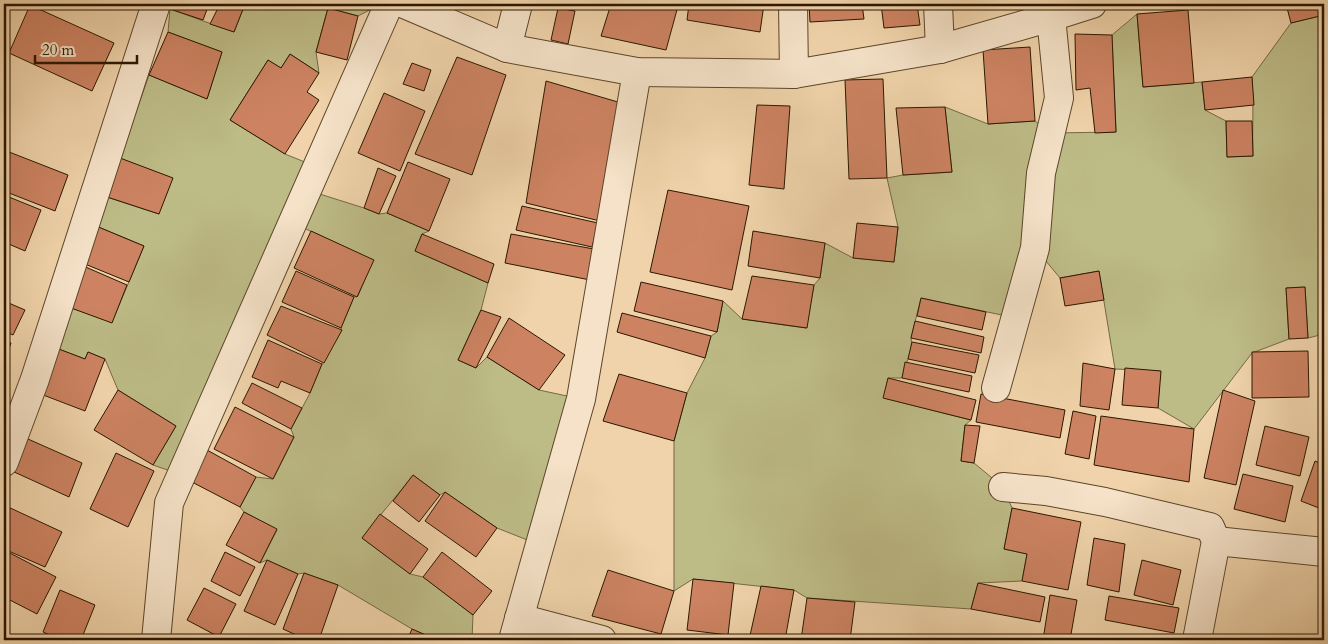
<svg xmlns="http://www.w3.org/2000/svg" width="1328" height="644" font-family="Cardo,serif">
<style>
.green{fill:#bdbb86;stroke:#746943}
.building{fill:#cd8362;stroke:#2b1700}
.lines{fill:none;stroke-linecap:round;stroke-linejoin:round}
.minor-casing{stroke:#5c462a;stroke-width:30}
.minor{stroke:#f5e2c8;stroke-width:28}
</style>
<rect width="100%" height="100%" fill="#f0d3aa"/>
<filter id="stains"><feTurbulence type="fractalNoise" baseFrequency=".004" numOctaves="4"/><feColorMatrix values="0 0 0 0 .2 0 0 0 0 .09 0 0 0 0 .02 0 0 0 .5 -.17"/></filter>
<radialGradient id="worn" r=".72"><stop offset=".6" stop-color="#630" stop-opacity="0"/><stop offset="1" stop-color="#630" stop-opacity=".3"/></radialGradient>
<g class="green">
<path d="M245,4H381L358,16L328,8L316,52L319,73L290,54L281,68L268,60L230,120L285,154L317,167L307,190L364,208L379,214L387,213L429,231L422,234L415,251L488,283L481,310L458,360L476,368L487,357L539,390L581,399L540,545L497,528L445,492L440,495L413,475C397,496 379,516 362,538L410,574L423,577L473,615L472,640H437L412,629L338,585L304,573L298,574L267,560L260,563L277,530L244,512L240,507L256,477L273,479L294,437L291,429L310,393L322,364L342,330L341,328L354,297L358,296L373,260L293,223L182,475L153,465L176,426L118,390L105,359L88,352L85,359L56,348L63,305L112,322L144,246L96,226L104,196L159,214L120,158L149,75L207,99L222,52L168,32L170,9L234,32Z"/>
<path d="M1137,14L1143,87L1202,82L1205,110L1226,121L1227,157L1253,156C1252,130 1254,104 1252,77L1291,23L1324,15V205H1321L1322,249H1324V334L1308,338L1305,287L1286,288L1289,339L1252,353L1194,429L1158,408L1160,371L1115,369L1099,271L1060,278L1036,249L1016,318L921,298L911,338C914,348 904,367 902,378H888L884,398L971,420L965,425L961,461L974,463L1003,487L1012,508L1004,549L1027,554L1022,581L978,583L971,609L807,598L794,590L693,579L674,591V441L687,393L705,358L711,336L717,332L723,301L742,319L806,328L814,285L820,278L825,243L853,258L894,262L898,227L887,178L903,175L952,172L945,107L988,124L1035,121L1051,133L1116,132L1112,35Z"/>
</g>
<g class="building">
<polygon points="171,4 209,4 203,20 170,9"/>
<polygon points="220,4 245,4 234,32 210,24"/>
<polygon points="611,4 668,4 678,6 666,50 601,36"/>
<polygon points="689,4 764,4 760,32 687,20"/>
<polygon points="809,4 862,4 864,19 810,22"/>
<polygon points="881,4 917,4 920,25 884,28"/>
<polygon points="1286,4 1324,4 1324,15 1291,23"/>
<polygon points="30,5 114,43 92,91 9,53"/>
<polygon points="328,8 358,16 347,60 316,52"/>
<polygon points="558,8 575,11 568,44 551,40"/>
<polygon points="1188,10 1194,83 1143,87 1137,14"/>
<polygon points="168,32 222,52 207,99 149,75"/>
<polygon points="1075,34 1112,35 1116,132 1095,133 1090,88 1076,90"/>
<polygon points="1030,47 1035,121 988,124 983,50"/>
<polygon points="290,54 319,73 307,92 319,100 285,154 230,120 268,60 281,68"/>
<polygon points="457,57 506,75 472,175 415,154"/>
<polygon points="412,63 431,70 424,91 403,84"/>
<polygon points="1252,77 1254,105 1205,110 1202,82"/>
<polygon points="883,79 887,178 849,179 845,80"/>
<polygon points="546,81 618,102 600,221 526,203"/>
<polygon points="384,93 425,111 400,171 358,153"/>
<polygon points="757,105 790,106 784,189 749,185"/>
<polygon points="945,107 952,172 903,175 896,108"/>
<polygon points="1226,121 1252,121 1253,156 1227,157"/>
<polygon points="4,150 68,175 55,211 4,191"/>
<polygon points="120,158 173,178 159,214 104,196"/>
<polygon points="408,162 450,179 429,231 387,213"/>
<polygon points="378,168 396,176 379,214 364,208"/>
<polygon points="668,190 749,206 732,290 650,272"/>
<polygon points="4,195 41,210 25,251 4,242"/>
<polygon points="1321,205 1324,205 1324,249 1322,250"/>
<polygon points="522,206 598,223 592,247 516,230"/>
<polygon points="857,223 898,227 894,262 853,258"/>
<polygon points="96,226 144,246 129,282 80,262"/>
<polygon points="311,231 374,260 357,297 294,268"/>
<polygon points="753,231 825,243 820,278 748,266"/>
<polygon points="422,234 494,264 488,283 415,251"/>
<polygon points="511,234 594,249 590,280 505,263"/>
<polygon points="81,265 127,285 112,323 63,305"/>
<polygon points="296,271 354,297 341,328 282,302"/>
<polygon points="1099,271 1104,300 1065,306 1060,278"/>
<polygon points="752,276 814,285 807,328 742,319"/>
<polygon points="641,282 723,301 717,332 634,311"/>
<polygon points="1305,287 1308,338 1289,339 1286,288"/>
<polygon points="921,298 986,312 982,330 917,316"/>
<polygon points="4,301 25,310 13,335 4,331"/>
<polygon points="281,306 342,330 324,363 267,335"/>
<polygon points="481,310 501,317 476,368 458,360"/>
<polygon points="622,313 711,336 705,358 617,332"/>
<polygon points="509,318 565,355 539,390 487,357"/>
<polygon points="915,321 984,337 981,353 911,338"/>
<polygon points="4,340 11,343 4,362"/>
<polygon points="268,340 322,364 310,393 281,381 278,388 252,377"/>
<polygon points="912,342 979,355 975,373 908,359"/>
<polygon points="56,348 85,359 88,352 105,359 85,411 38,393"/>
<polygon points="1308,351 1309,397 1252,398 1252,352"/>
<polygon points="905,362 972,376 969,392 902,378"/>
<polygon points="1083,363 1115,369 1109,410 1080,406"/>
<polygon points="1125,368 1161,371 1158,408 1122,405"/>
<polygon points="619,374 687,393 674,441 603,421"/>
<polygon points="888,378 976,400 971,420 883,398"/>
<polygon points="252,383 302,408 291,429 242,403"/>
<polygon points="118,390 176,426 153,465 94,430"/>
<polygon points="1223,390 1255,401 1236,485 1204,478"/>
<polygon points="981,394 1065,410 1060,438 976,422"/>
<polygon points="235,407 294,437 273,479 214,449"/>
<polygon points="1073,411 1096,416 1089,459 1065,454"/>
<polygon points="1101,416 1194,429 1189,482 1094,465"/>
<polygon points="965,425 980,426 974,463 961,461"/>
<polygon points="1265,426 1309,437 1300,476 1256,465"/>
<polygon points="28,439 82,463 69,497 12,471"/>
<polygon points="207,450 256,477 240,507 190,481"/>
<polygon points="116,453 154,471 128,527 90,509"/>
<polygon points="1315,461 1324,465 1324,510 1301,501"/>
<polygon points="1243,474 1293,486 1285,522 1234,509"/>
<polygon points="413,475 440,495 419,522 393,501"/>
<polygon points="445,492 497,528 476,557 425,521"/>
<polygon points="6,506 62,532 45,567 4,549 4,512"/>
<polygon points="1012,508 1081,522 1068,590 1022,581 1027,554 1004,549"/>
<polygon points="244,512 277,529 260,563 226,545"/>
<polygon points="380,514 428,549 410,574 362,538"/>
<polygon points="1094,538 1125,544 1119,592 1087,585"/>
<polygon points="4,550 56,577 37,614 4,597"/>
<polygon points="225,552 255,567 240,596 211,581"/>
<polygon points="442,552 492,591 473,615 423,577"/>
<polygon points="267,560 298,574 275,625 244,611"/>
<polygon points="1142,560 1181,570 1173,605 1134,595"/>
<polygon points="608,570 674,591 661,634 592,616"/>
<polygon points="304,573 338,585 319,640 307,640 283,629"/>
<polygon points="693,579 734,583 728,635 687,630"/>
<polygon points="978,583 1045,597 1040,622 971,609"/>
<polygon points="761,586 794,590 785,640 749,640"/>
<polygon points="204,588 236,604 219,637 187,620"/>
<polygon points="60,590 95,605 81,640 61,640 43,632"/>
<polygon points="1050,595 1077,600 1070,640 1043,640"/>
<polygon points="1109,596 1179,608 1174,633 1105,620"/>
<polygon points="807,598 855,602 850,640 801,640"/>
<polygon points="412,629 437,640 407,640"/>
</g>
<g class="lines">
<defs>
<g id="minor">
<polyline points="404,4 507,48 637,72 794,74 940,49 1051,17 1092,4"/>
<polyline points="793,4 794,74"/>
<polyline points="938,4 940,49"/>
<polyline points="507,48 518,4"/>
<polyline points="996,388 1035,248 1041,173 1059,98 1051,17"/>
<polyline points="4,462 35,379 156,4"/>
<polyline points="1003,487 1046,491 1105,502 1210,527 1216,541 1197,640"/>
<polyline points="1216,541 1324,552"/>
<polyline points="519,618 602,640"/>
<polyline points="156,640 169,503 389,4"/>
<polyline points="513,640 581,399 637,72"/>
</g>
</defs>
<use href="#minor" class="minor-casing"/>
<use href="#minor" class="minor"/>
</g>
<rect width="1328" height="644" fill="none" stroke="#f0d3aa" stroke-width="20"/>
<rect x="5" y="5" width="1318" height="634" fill="none" stroke="#2b1700" stroke-width="2.5"/>
<rect x="10" y="10" width="1308" height="624" fill="none" stroke="#2b1700"/>
<path d="M35 55v8h102v-8" fill="none" stroke="#2b1700" stroke-width="2.5"/>
<text x="42" y="55" font-size="15" fill="#2b1700" stroke="#f5e2c8" stroke-width="4" paint-order="stroke">20 m</text>
<rect width="100%" height="100%" filter="url(#stains)"/>
<rect width="100%" height="100%" fill="url(#worn)"/>
</svg>
